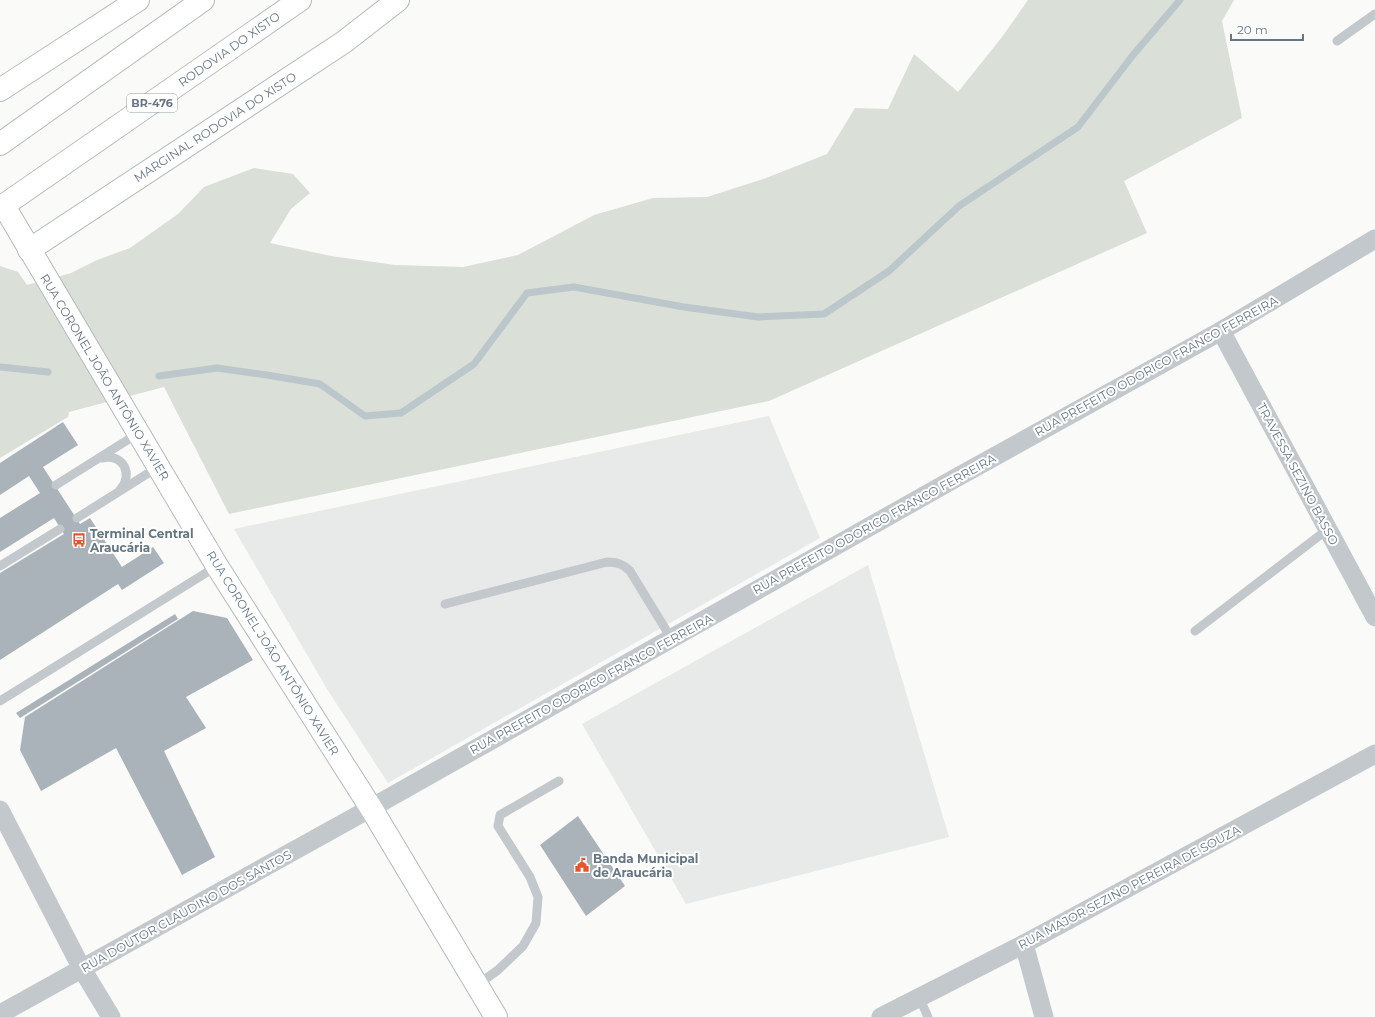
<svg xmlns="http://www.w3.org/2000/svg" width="1375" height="1017" font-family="Montserrat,sans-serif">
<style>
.built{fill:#e8e9e9}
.green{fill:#dadfd7}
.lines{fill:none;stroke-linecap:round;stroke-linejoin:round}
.stream{stroke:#bbc7cb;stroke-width:7}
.building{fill:#aab3b9}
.secondary-casing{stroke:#b3babf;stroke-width:24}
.highway-casing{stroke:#b4b9bd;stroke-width:24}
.lane{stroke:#c3c8cc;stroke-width:9}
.street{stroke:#c3c8cc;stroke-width:19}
.secondary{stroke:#fff;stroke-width:22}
.highway{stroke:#fff;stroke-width:22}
.labels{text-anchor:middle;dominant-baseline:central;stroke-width:4;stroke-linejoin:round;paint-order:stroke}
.shield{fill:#fff;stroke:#939fa8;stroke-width:1}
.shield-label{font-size:11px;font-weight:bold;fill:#657683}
.street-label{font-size:12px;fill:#657683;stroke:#fff}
.poi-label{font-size:12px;font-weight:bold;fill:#657683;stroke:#fff;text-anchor:start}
</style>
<rect width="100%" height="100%" fill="#fafaf8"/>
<g class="built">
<polygon points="769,416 820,538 388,783 327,689 234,529"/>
<polygon points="868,565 949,837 686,904 582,724"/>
</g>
<polygon class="green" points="1028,0 1234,0 1222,21 1242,118 1124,181 1147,233 769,401 229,514 164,387 69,412 68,417 0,458 0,266 18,272 27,285 71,273 97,260 130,248 178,214 204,187 254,168 293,174 310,193 291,209 270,243 331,256 395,265 463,267 518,255 594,215 653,198 707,197 766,178 827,154 855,108 888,109 914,54 958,92 1002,37"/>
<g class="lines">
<g class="stream">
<polyline points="0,367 48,372"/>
<polyline points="159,376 217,368 267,375 320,384 365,416 401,413 474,364 527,293 574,287 684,307 758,317 824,314 889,271 959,206 1078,127 1133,55 1180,0"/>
</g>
</g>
<g class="building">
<polygon points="63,422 78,445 43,467 80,524 90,518 122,567 153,547 164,563 122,590 118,584 0,660 0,573 64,534 54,518 0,552 0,518 40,493 29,476 0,495 0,463"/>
<polygon points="193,611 227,618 253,660 186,697 206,728 164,751 215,857 182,875 116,748 41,791 20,750 25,717"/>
<polygon points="175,614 178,619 20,718 16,713"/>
<polygon points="578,816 625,886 586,916 540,845"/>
</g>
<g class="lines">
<defs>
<g id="secondary">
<polyline points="0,90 138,0"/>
<polyline points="4,206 217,566 371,808 496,1017"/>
<polyline points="29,250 344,42 398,0"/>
</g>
<g id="highway">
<polyline points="0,144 203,0"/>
<polyline points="0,208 300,0"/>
</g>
</defs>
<use href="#secondary" class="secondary-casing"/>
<use href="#highway" class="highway-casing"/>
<g class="lane">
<polyline points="1337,41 1375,14"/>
<path d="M102,458C123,453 134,474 120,490"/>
<polyline points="56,485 137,434"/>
<polyline points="77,518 158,467"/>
<polyline points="0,566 60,529"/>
<path d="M445,604L607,562C617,562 623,564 630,571L671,638"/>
<polyline points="1195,631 1328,529"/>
<polyline points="0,701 217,566"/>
<polyline points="477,985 498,970 523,946 536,923 538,897 530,877 498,826 500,815 559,781"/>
<polyline points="919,997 928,1017"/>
</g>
<g class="street">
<polyline points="1221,331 1375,617"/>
<polyline points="0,810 82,969 111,1017"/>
<polyline points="1024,944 1044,1017"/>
<polyline points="0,1014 371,808 954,479 1221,331 1375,239"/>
<polyline points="881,1017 1024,944 1375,754"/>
</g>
<use href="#secondary" class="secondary"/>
<use href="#highway" class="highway"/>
</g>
<defs>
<symbol id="bus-bare" viewBox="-9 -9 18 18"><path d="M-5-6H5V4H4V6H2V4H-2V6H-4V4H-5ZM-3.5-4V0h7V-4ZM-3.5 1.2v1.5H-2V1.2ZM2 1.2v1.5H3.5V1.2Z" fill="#e4572e" stroke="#fff" stroke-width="2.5" paint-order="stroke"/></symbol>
<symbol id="civic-bare" viewBox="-9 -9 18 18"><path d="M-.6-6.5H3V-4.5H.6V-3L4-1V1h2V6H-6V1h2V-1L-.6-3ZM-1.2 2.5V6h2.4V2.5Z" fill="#e4572e" stroke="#fff" stroke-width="2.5" paint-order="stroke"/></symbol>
</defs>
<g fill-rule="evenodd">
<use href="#bus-bare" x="69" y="530" width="20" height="20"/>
<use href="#civic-bare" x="572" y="855" width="20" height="20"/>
</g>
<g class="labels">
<rect class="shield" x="127" y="94" width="50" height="18" rx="3"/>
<g class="shield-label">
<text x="152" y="103">BR-476</text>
</g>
<g class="street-label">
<text transform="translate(229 49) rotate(-35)">RODOVIA DO XISTO</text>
<text transform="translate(215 127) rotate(-33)">MARGINAL RODOVIA DO XISTO</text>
<text transform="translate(1156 366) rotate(-29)">RUA PREFEITO ODORICO FRANCO FERREIRA</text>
<text transform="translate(105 377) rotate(59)">RUA CORONEL JOÃO ANTÔNIO XAVIER</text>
<text transform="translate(1298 474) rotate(62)">TRAVESSA SEZINO BASSO</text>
<text transform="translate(874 524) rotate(-29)">RUA PREFEITO ODORICO FRANCO FERREIRA</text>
<text transform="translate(273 653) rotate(58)">RUA CORONEL JOÃO ANTÔNIO XAVIER</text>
<text transform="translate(591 684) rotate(-29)">RUA PREFEITO ODORICO FRANCO FERREIRA</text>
<text transform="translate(1129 887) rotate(-28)">RUA MAJOR SEZINO PEREIRA DE SOUZA</text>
<text transform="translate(186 911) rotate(-29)">RUA DOUTOR CLAUDINO DOS SANTOS</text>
</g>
<g class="poi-label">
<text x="90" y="533">Terminal Central<tspan x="90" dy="14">Araucária</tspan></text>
<text x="593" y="858">Banda Municipal<tspan x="593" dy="14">de Araucária</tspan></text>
</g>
</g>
<path d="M1231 34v6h72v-6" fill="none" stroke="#657683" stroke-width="2"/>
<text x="1237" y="34" font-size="12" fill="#657683" stroke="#ffffff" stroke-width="3" paint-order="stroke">20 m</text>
</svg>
